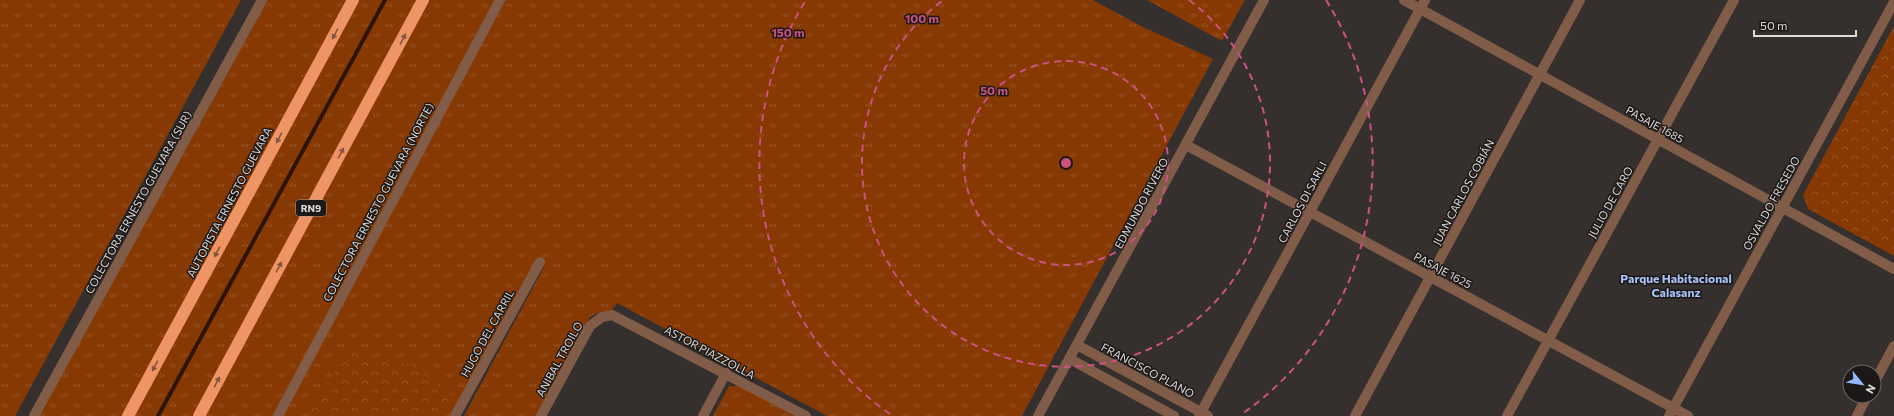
<svg xmlns="http://www.w3.org/2000/svg" width="1894" height="416" font-family="Commissioner,sans-serif">
<style>
.grass{fill:url(#grass-tufts)}
.forest{fill:url(#forest-crowns)}
.lines{fill:none;stroke-linecap:round;stroke-linejoin:round}
.stream{stroke:#2f1406;stroke-width:4}
.minor{stroke:#815c49;stroke-width:10}
.highway{stroke:#ef9465;stroke-width:12}
.oneway{fill:#85563e}
.ring{fill:none;stroke:#cb5281;stroke-width:2;stroke-dasharray:7 5}
.labels{text-anchor:middle;dominant-baseline:central;stroke-width:3;stroke-linejoin:round;paint-order:stroke}
.shield{fill:#1b1817;stroke:#a4a09f;stroke-width:1}
.shield-label{font-size:10px;font-weight:bold;fill:#dfdbd9}
.street-label{font-size:11px;fill:#dfdbd9;stroke:#1b1817}
.neighbourhood-label{font-size:12px;font-weight:bold;fill:#a9c5f9;stroke:#1b1817}
.centre{fill:#cb5281;stroke:#1b1817;stroke-width:2}
.ring-label{font-size:12px;text-anchor:middle;font-weight:bold;fill:#cb5281;stroke:#1b1817;stroke-width:3;stroke-linejoin:round;paint-order:stroke}
</style>
<defs>
<pattern id="grass-tufts" width="24" height="20" patternUnits="userSpaceOnUse"><rect width="24" height="20" fill="#863903"/><path d="M3 7l-1-3M5 7V3M7 7l1-3M15 17l-1-3M17 17v-4M19 17l1-3" fill="none" stroke="#975527"/></pattern>
<pattern id="forest-crowns" width="20" height="18" patternUnits="userSpaceOnUse"><rect width="20" height="18" fill="#863903"/><path d="M2 6a3 3 0 1 1 6 0M12 15a3 3 0 1 1 6 0" fill="none" stroke="#975527"/></pattern>
</defs>
<rect width="100%" height="100%" fill="#352f2d"/>
<g class="grass">
<polygon points="0,0 241,0 15,416 0,416"/>
<polygon points="262,0 1093,0 1141,26 1213,59 1022,416 827,416 617,303 611,311 600,312 590,317 536,416 464,416 545,265 540,262 455,416 34,416"/>
<polygon points="1147,0 1245,0 1222,41"/>
<polygon points="729,386 740,386 796,416 713,416"/>
</g>
<g class="forest">
<polygon points="1894,26 1894,256 1808,209 1803,195"/>
<polygon points="347,351 412,365 453,397 442,416 308,416"/>
</g>
<g class="lines">
<polyline class="stream" points="158,416 385,0"/>
<g class="minor">
<polyline points="1404,0 1894,269"/>
<polyline points="1186,145 1688,416"/>
<polyline points="1077,345 1208,416"/>
<polyline points="1070,359 1174,416"/>
<polyline points="1874,383 1894,346"/>
<polyline points="34,416 262,0"/>
<polyline points="278,416 500,0"/>
<polyline points="455,416 540,262"/>
<polyline points="541,416 590,326 602,317 612,315 806,416"/>
<polyline points="703,416 726,373"/>
<polyline points="1038,416 1264,0"/>
<polyline points="1199,416 1425,0"/>
<polyline points="1355,416 1580,0"/>
<polyline points="1507,416 1734,0"/>
<polyline points="1669,416 1894,2"/>
<polyline points="1857,416 1867,396"/>
</g>
<g class="highway">
<polyline points="128,416 353,0"/>
<polyline points="199,416 423,0"/>
</g>
</g>
<defs><path id="oneway-solid" d="M-6-.8H1V-3.2L6.5 0L1 3.2V.8H-6Z"/></defs>
<g class="oneway">
<use href="#oneway-solid" transform="translate(335 34) rotate(118)"/>
<use href="#oneway-solid" transform="translate(403 39) rotate(-62)"/>
<use href="#oneway-solid" transform="translate(279 138) rotate(118)"/>
<use href="#oneway-solid" transform="translate(341 153) rotate(-62)"/>
<use href="#oneway-solid" transform="translate(217 252) rotate(118)"/>
<use href="#oneway-solid" transform="translate(279 267) rotate(-62)"/>
<use href="#oneway-solid" transform="translate(155 366) rotate(118)"/>
<use href="#oneway-solid" transform="translate(217 382) rotate(-62)"/>
</g>
<g class="ring">
<circle cx="1066" cy="163" r="102"/>
<path d="M1189 0A204 204 0 1 1 943 0"/>
<path d="M890 414A307 307 0 0 1 806 0M1326 0A307 307 0 0 1 1242 414"/>
</g>
<g class="labels">
<rect class="shield" x="296" y="200" width="30" height="16" rx="3"/>
<g class="shield-label">
<text x="311" y="208">RN9</text>
</g>
<g class="street-label">
<text transform="translate(1655 124) rotate(29)">PASAJE 1685</text>
<text transform="translate(1463 192) rotate(-62)">JUAN CARLOS COBIÁN</text>
<text transform="translate(138 202) rotate(-61)">COLECTORA ERNESTO GUEVARA (SUR)</text>
<text transform="translate(229 202) rotate(-62)">AUTOPISTA ERNESTO GUEVARA</text>
<text transform="translate(378 202) rotate(-62)">COLECTORA ERNESTO GUEVARA (NORTE)</text>
<text transform="translate(1302 202) rotate(-62)">CARLOS DI SARLI</text>
<text transform="translate(1610 202) rotate(-61)">JULIO DE CARO</text>
<text transform="translate(1141 203) rotate(-62)">EDMUNDO RIVERO</text>
<text transform="translate(1771 203) rotate(-61)">OSVALDO FRESEDO</text>
<text transform="translate(1443 270) rotate(28)">PASAJE 1625</text>
<text transform="translate(487 333) rotate(-61)">HUGO DEL CARRIL</text>
<text transform="translate(710 352) rotate(28)">ASTOR PIAZZOLLA</text>
<text transform="translate(559 359) rotate(-61)">ANIBAL TROILO</text>
<text transform="translate(1148 370) rotate(28)">FRANCISCO PLANO</text>
</g>
<g class="neighbourhood-label">
<text x="1676" y="278">Parque Habitacional<tspan x="1676" dy="14">Calasanz</tspan></text>
</g>
</g>
<circle cx="1066" cy="163" r="6" class="centre"/>
<g class="ring-label">
<text x="922" y="23">100 m</text>
<text x="788" y="37">150 m</text>
<text x="994" y="95">50 m</text>
</g>
<g transform="translate(1862 384) rotate(120)"><circle r="19" fill="#1b1817" stroke="#696665"/>
<path d="M0-3L7 15L0 10L-7 15Z" fill="#93b7fd"/>
<text y="-6" font-size="11" font-weight="bold" text-anchor="middle" fill="#dfdbd9">N</text>
</g>
<path d="M1754 30v6h102v-6" fill="none" stroke="#dfdbd9" stroke-width="2"/>
<text x="1760" y="30" font-size="12" fill="#dfdbd9" stroke="#1b1817" stroke-width="3" paint-order="stroke">50 m</text>
</svg>
